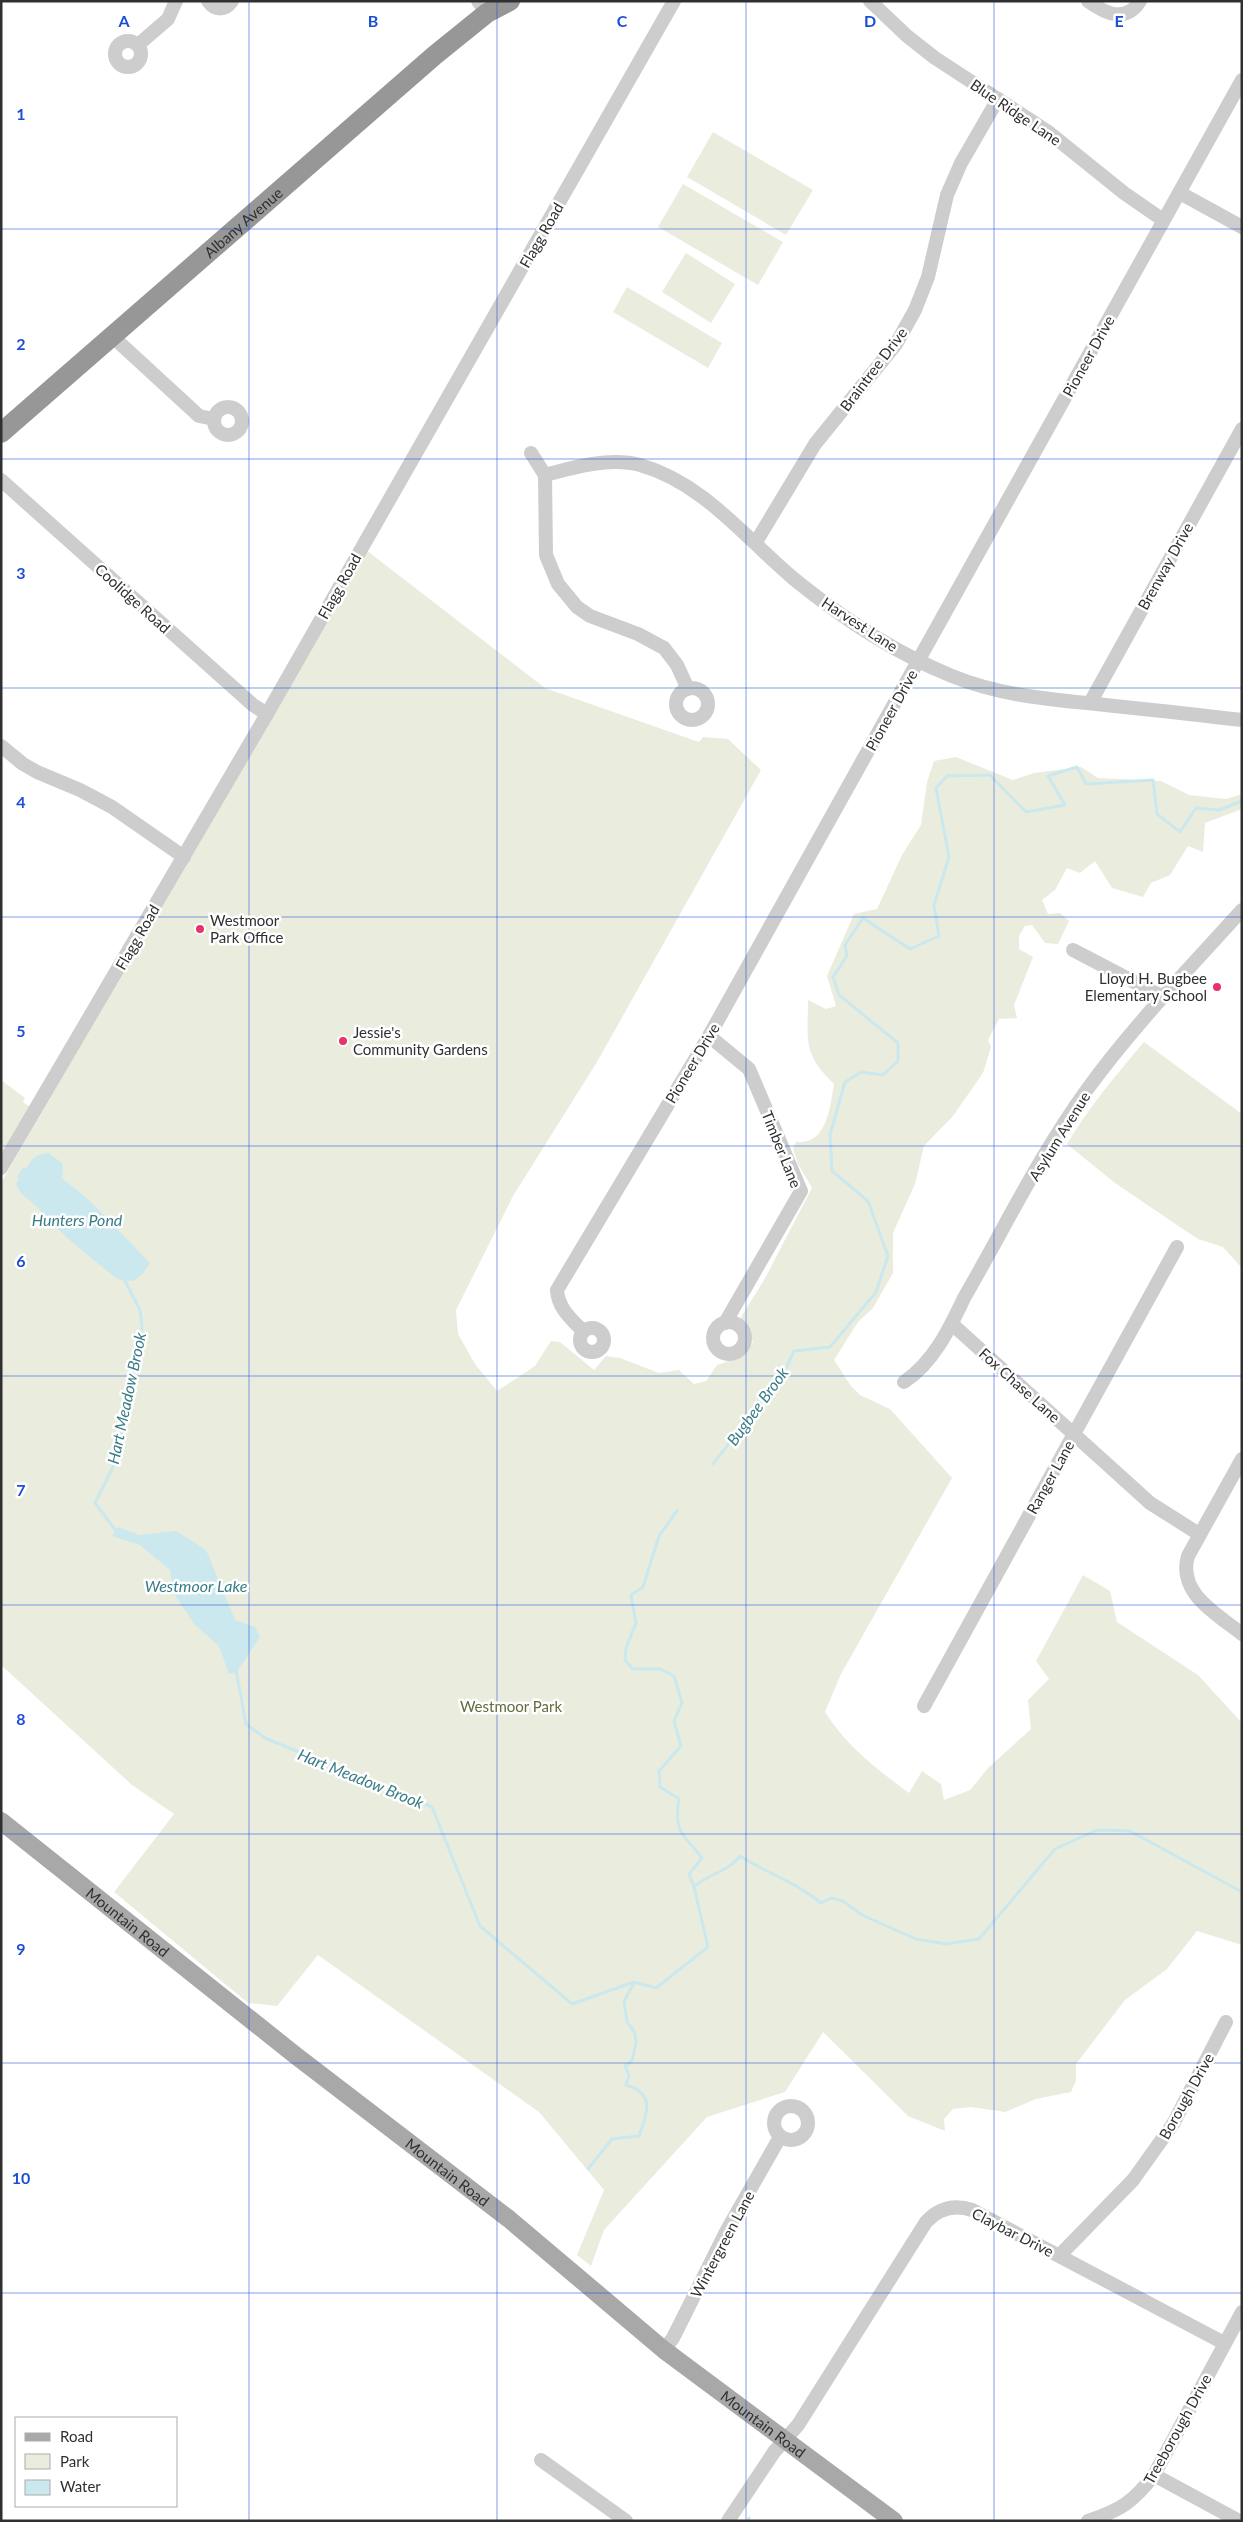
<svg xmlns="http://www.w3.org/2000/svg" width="1243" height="2522" font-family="Lato,sans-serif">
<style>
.green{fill:#eaedde}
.water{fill:#cae8ed}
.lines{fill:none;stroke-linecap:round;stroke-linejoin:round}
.stream{stroke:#cae8ed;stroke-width:3}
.minor{stroke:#cdcdcd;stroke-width:14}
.major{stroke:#a8a8a8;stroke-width:18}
.highway{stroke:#979797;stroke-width:20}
.grid{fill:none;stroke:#1d4ed8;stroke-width:1;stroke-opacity:0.55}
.poi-dot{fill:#e8326d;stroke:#fff;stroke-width:2}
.labels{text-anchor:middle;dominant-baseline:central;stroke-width:5;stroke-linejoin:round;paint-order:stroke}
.street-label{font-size:15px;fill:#303030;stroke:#fff}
.poi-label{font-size:15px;fill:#303030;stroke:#fff;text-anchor:start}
.park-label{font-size:15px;fill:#606d3c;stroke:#fff}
.water-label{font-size:16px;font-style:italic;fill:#387c87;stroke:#fff}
.grid-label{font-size:16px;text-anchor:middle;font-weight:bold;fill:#1d4ed8;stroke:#fff;stroke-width:5;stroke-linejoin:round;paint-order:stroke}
</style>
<rect width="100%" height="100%" fill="#fff"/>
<g class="green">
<polygon points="713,132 813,190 786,235 687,177"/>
<polygon points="683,184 783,242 758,285 658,227"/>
<polygon points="686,253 735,284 711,323 662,292"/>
<polygon points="627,287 722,343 708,368 613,312"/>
<path d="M366,550L545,688L699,742L703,737L728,739L761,770L597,1062L513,1196L456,1310L458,1334L475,1364L497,1391L535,1366L551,1341L560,1342L594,1370L606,1356L620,1358L659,1373L679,1370L694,1384L706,1381L717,1365L743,1356L753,1342L741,1317L764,1280L812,1188L798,1164L793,1148L796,1142C827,1145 830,1107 834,1084C802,1053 808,1041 808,1000L826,1009L836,1006L827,976L854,914L877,909L902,855L921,825L927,782L934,761L956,757L1013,780L1034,773L1081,767L1098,778L1161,781L1189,795L1226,799L1242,794V809L1205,823L1203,852L1188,846L1170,875L1151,883L1143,897L1112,888L1095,861L1080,873L1067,868L1055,890L1042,900L1048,914L1060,913L1069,921L1058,944L1045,943L1032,925L1025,926L1019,936V949L1033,957L1014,1005L1017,1018L999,1019L988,1040L991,1047L983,1073L953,1116L924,1146L915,1184L893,1233V1273L873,1308L858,1322L834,1360L851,1386L860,1395L890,1409L952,1478L841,1674L825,1712C847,1747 877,1769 909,1793L922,1771L941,1784L944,1800L970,1790L988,1768L1031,1729L1028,1700L1049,1679L1036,1661L1083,1575L1110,1591L1117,1622L1198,1675L1242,1723V1945L1197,1931L1167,1969L1125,2000L1076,2064V2081L1071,2092L1036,2099L1005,2112L971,2107L953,2109L944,2119L945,2131L908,2116L823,2032L785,2092L707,2117L604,2230L591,2266L577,2255L604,2190L539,2112L318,1955L277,2006L248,2003L114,1892L174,1814L132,1785L1,1665V1183Z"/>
<path d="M1144,1042L1242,1114V1268L1223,1247L1198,1239L1177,1225L1115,1183L1067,1144C1089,1107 1116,1075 1144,1042Z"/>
<polygon points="1,1080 25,1098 23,1102 30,1107 1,1158"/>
</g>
<g class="water">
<path d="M49,1153L63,1164L62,1178L92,1203L150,1263C141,1278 133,1286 116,1278C89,1256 61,1235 39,1209C30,1199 21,1197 16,1184L19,1179L17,1177L23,1167L26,1169C32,1158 36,1154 49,1153Z"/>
<polygon points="118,1527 139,1535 176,1531 206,1550 235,1620 255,1627 260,1637 237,1672 229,1674 219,1646 195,1625 174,1594 170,1570 140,1545 112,1536"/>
</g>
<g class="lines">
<g class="stream">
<polyline points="713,1464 784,1373 794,1351 830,1347 876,1292 888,1256 868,1201 832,1171 830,1135 845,1082 861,1072 883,1075 898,1061 898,1043 839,995 833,977 847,956 845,945 863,918 910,949 939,936 934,905 949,857 936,788 947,776 990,775 1026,812 1065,805 1048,776 1077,767 1086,784 1153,780 1157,814 1180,832 1196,808 1219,810 1242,801"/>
<polyline points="117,1532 95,1503 116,1461 142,1327 140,1310 125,1281"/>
<path d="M236,1670L246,1724L265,1738L432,1807L480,1926L572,2004L634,1982L656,1988L708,1947L694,1887L689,1874L702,1858C683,1834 673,1831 679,1799L660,1787L659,1771L681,1746L674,1721L682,1703L674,1676L660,1669H633L625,1660L626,1648L636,1623L631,1595L643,1587L659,1536L677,1511"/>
<path d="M694,1887C709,1873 728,1872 740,1856C767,1873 797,1883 821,1903L831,1898L843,1901L862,1915L916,1939L946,1944L979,1939L1055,1849L1097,1830L1130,1831L1242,1892"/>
<path d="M588,2169L612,2139L639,2136C647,2113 656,2094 626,2085L629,2075L625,2066L632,2061L636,2043L635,2033L627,2022L624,2001L634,1983"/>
<polyline points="748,2521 749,2518"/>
</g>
<g class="minor">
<path d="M208,1C215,11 225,11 232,1"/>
<polyline points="478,1 487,13"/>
<polyline points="870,1 907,36 935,58 1047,131 1124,193 1163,220"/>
<path d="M1088,1C1106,14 1126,23 1140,1"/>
<circle cx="128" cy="54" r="13"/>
<polyline points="139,44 168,19 176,1"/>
<polyline points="1180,193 1242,227"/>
<polyline points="112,336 199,416 214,419"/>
<circle cx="228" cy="421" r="14"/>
<polyline points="531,453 545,475 546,555 558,584 577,607 590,616 638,634 664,648 677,665 688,689"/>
<path d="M545,475C574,467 610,457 640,465C704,483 746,539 794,579C842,618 895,653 952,676C998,695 1047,699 1096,704C1144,709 1193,714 1242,720"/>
<polyline points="1,480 253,705 267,714"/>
<polyline points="756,542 815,444 896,344 915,310 928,277 947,195 961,163 998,99"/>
<circle cx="692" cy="704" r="16"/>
<polyline points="1090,703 1242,429"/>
<polyline points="1,746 23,764 37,772 80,790 112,807 184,857"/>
<polyline points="1073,950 1163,997"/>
<polyline points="709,1036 749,1069 801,1191 725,1323"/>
<polyline points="1,1168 267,714 674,1"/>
<circle cx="729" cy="1338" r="16"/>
<polyline points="952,1324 1150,1503 1199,1534"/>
<circle cx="592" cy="1340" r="12"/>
<path d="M583,1331C571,1319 558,1308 557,1290L709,1036L1242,80"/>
<path d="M904,1382C933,1363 950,1328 964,1298C1004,1229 1039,1156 1086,1091C1132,1027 1189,969 1242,910"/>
<path d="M1242,1459L1188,1556C1177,1593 1217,1614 1242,1634"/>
<polyline points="924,1706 1177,1247"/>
<circle cx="791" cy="2123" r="17"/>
<polyline points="1060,2255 1133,2180 1173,2124 1226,2022"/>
<polyline points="664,2350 673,2338 727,2230 780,2137"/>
<polyline points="541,2460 626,2521"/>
<polyline points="1154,2475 1239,2521"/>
<path d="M728,2521L774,2452L798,2425L926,2222C939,2208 954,2204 972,2210L1224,2343"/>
<path d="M1088,2521C1121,2510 1133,2502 1154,2475L1242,2312"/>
</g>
<path class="major" id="s1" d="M1,1821L295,2055L509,2219L664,2350L894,2521"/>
<path class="highway" id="s2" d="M1,433L435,55L487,13L510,1"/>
</g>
<path class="grid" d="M249,1V2521M497,1V2521M746,1V2521M994,1V2521M1,229H1242M1,459H1242M1,688H1242M1,917H1242M1,1146H1242M1,1376H1242M1,1605H1242M1,1834H1242M1,2063H1242M1,2293H1242"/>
<g class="poi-dot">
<circle cx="200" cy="929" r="5"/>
<circle cx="1217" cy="987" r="5"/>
<circle cx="343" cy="1041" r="5"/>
</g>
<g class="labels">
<g class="street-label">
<text transform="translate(1016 112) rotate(34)">Blue Ridge Lane</text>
<text stroke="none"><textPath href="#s2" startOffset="321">Albany Avenue</textPath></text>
<text transform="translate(541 235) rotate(-60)">Flagg Road</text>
<text transform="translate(1088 356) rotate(-61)">Pioneer Drive</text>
<text transform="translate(873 369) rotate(-53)">Braintree Drive</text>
<text transform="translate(1165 566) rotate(-61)">Brenway Drive</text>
<text transform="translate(339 586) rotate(-61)">Flagg Road</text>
<text transform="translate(133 598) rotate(42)">Coolidge Road</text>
<text transform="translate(860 624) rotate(33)">Harvest Lane</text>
<text transform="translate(891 710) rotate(-61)">Pioneer Drive</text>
<text transform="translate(137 937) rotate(-60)">Flagg Road</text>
<text transform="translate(692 1063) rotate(-59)">Pioneer Drive</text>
<text transform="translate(1059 1136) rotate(-58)">Asylum Avenue</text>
<text transform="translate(782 1149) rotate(68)">Timber Lane</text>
<text transform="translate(1020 1385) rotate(42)">Fox Chase Lane</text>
<text transform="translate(1050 1477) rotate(-61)">Ranger Lane</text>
<text stroke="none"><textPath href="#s1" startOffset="162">Mountain Road</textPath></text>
<text transform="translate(1186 2096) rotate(-61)">Borough Drive</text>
<text stroke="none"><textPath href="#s1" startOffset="568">Mountain Road</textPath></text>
<text transform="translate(1013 2232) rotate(27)">Claybar Drive</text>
<text transform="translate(722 2244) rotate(-62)">Wintergreen Lane</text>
<text stroke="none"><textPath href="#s1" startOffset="972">Mountain Road</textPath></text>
<text transform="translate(1177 2429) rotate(-61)">Treeborough Drive</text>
</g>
<g class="poi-label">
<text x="210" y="920">Westmoor<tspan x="210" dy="17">Park Office</tspan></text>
<text x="1207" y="978" text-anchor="end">Lloyd H. Bugbee<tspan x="1207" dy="17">Elementary School</tspan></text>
<text x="353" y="1032">Jessie's<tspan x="353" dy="17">Community Gardens</tspan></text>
</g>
<g class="park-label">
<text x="511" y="1706">Westmoor Park</text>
</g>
<g class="water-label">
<text x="77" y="1219">Hunters Pond</text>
<text transform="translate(126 1398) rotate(-78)">Hart Meadow Brook</text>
<text transform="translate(757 1406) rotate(-54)">Bugbee Brook</text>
<text x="196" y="1585">Westmoor Lake</text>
<text transform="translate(361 1778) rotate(22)">Hart Meadow Brook</text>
</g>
</g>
<g class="grid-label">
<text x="124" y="27">A</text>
<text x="373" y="27">B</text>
<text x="622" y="27">C</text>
<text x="870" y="27">D</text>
<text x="1119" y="27">E</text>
<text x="21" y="120">1</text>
<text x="21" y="350">2</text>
<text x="21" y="579">3</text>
<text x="21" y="808">4</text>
<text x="21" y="1037">5</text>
<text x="21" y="1267">6</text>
<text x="21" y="1496">7</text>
<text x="21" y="1725">8</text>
<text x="21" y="1955">9</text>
<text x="21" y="2184">10</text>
</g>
<rect width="1243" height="2522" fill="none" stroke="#303030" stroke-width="5"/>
<rect x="15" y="2417" width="162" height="90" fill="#ffffff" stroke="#acacac"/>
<rect x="25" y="2433" width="25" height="8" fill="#a8a8a8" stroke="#acacac"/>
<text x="60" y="2442" font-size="15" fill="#303030">Road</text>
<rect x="25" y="2454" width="25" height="15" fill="#eaedde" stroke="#acacac"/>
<text x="60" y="2467" font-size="15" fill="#303030">Park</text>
<rect x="25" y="2480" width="25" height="15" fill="#cae8ed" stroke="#acacac"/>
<text x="60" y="2492" font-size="15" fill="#303030">Water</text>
</svg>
